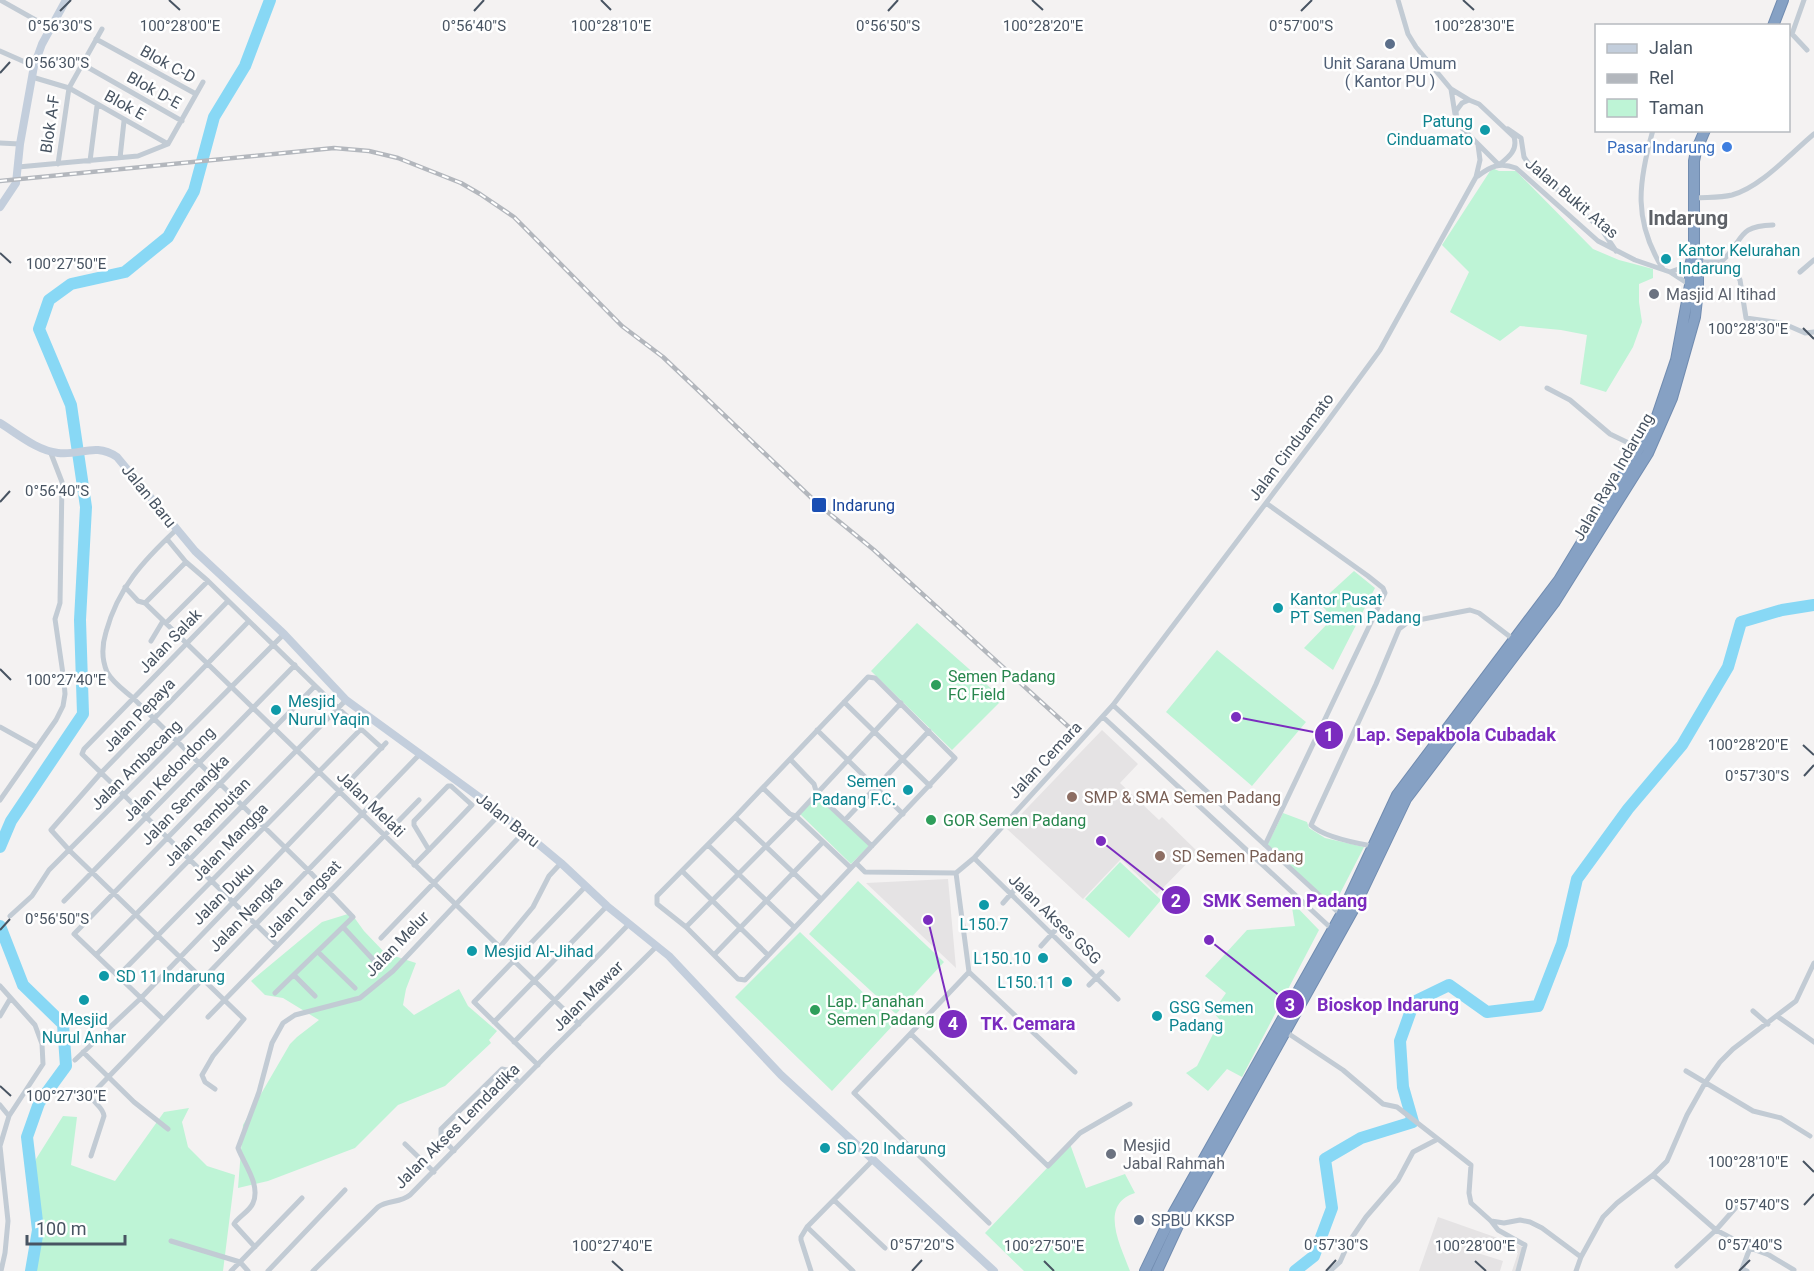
<svg xmlns="http://www.w3.org/2000/svg" width="1814" height="1271" viewBox="0 0 1814 1271" font-family="Roboto,sans-serif">
  <style>
    .education { fill: #e5e3e4 }
    .green { fill: #bef4d6 }
    .lines { fill: none; stroke-linecap: round; stroke-linejoin: round }
    .river { stroke: #88d8f5; stroke-width: 12 }
    .highway-casing { stroke: #718cb0; stroke-width: 12 }
    .street { stroke: #c2cbd4; stroke-width: 5 }
    .secondary { stroke: #c3cedc; stroke-width: 8 }
    .highway { stroke: #86a1c4; stroke-width: 10 }
    .rail-casing { stroke: #b3b7bd; stroke-width: 4.5 }
    .rail { stroke: #fff; stroke-width: 2; stroke-dasharray: 7; stroke-linecap: butt }
    .ticks { fill: none; stroke: #485462; stroke-width: 2 }
    .service-dot { fill: #5c6f8a; stroke: #fff; stroke-width: 2 }
    .culture-dot { fill: #0f9aa8; stroke: #fff; stroke-width: 2 }
    .shop-dot { fill: #3f7fe0; stroke: #fff; stroke-width: 2 }
    .worship-dot { fill: #6b7280; stroke: #fff; stroke-width: 2 }
    .transit-dot { fill: #1a4fb4; stroke: #fff; stroke-width: 2 }
    .leisure-dot { fill: #2e9e5b; stroke: #fff; stroke-width: 2 }
    .education-dot { fill: #8d6e63; stroke: #fff; stroke-width: 2 }
    .labels { text-anchor: middle; dominant-baseline: central; stroke-width: 5; stroke-linejoin: round; paint-order: stroke }
    .service-label { font-size: 16px; fill: #4e5e75; stroke: #fff }
    .street-label { font-size: 16px; fill: #485462; stroke: #fff }
    .culture-label { font-size: 16px; fill: #0d838f; stroke: #fff; text-anchor: start }
    .shop-label { font-size: 16px; fill: #366cbe; stroke: #fff; text-anchor: end }
    .worship-label { font-size: 16px; fill: #5b616d; stroke: #fff; text-anchor: start }
    .transit-label { font-size: 16px; fill: #164399; stroke: #fff; text-anchor: start }
    .leisure-label { font-size: 16px; fill: #27864d; stroke: #fff; text-anchor: start }
    .education-label { font-size: 16px; fill: #785e54; stroke: #fff; text-anchor: start }
    .quarter-label { font-size: 20px; font-weight: bold; fill: #5e6268; stroke: #fff }
    .ticks-label { font-size: 15px; text-anchor: middle; fill: #485462; stroke: #fff; stroke-width: 5; stroke-linejoin: round; paint-order: stroke }
    .leader { fill: none; stroke: #7b2cbf; stroke-width: 2 }
    .callout-dot { fill: #7b2cbf; stroke: #fff; stroke-width: 2 }
    .mark-label { font-size: 18px; text-anchor: middle; font-weight: bold; fill: #fff }
    .callout-label { font-size: 18px; text-anchor: middle; font-weight: bold; fill: #7b2cbf; stroke: #fff; stroke-width: 5; stroke-linejoin: round; paint-order: stroke }
  </style>
  <rect width="100%" height="100%" fill="#f4f2f2"/>
  <path class="education" d="M1102 730 1138 764 1120 783 1159 820 1162 817 1198 852 1157 894 1121 859 1083 899 1007 829Z
    M948 879 955 957 956 968 866 883Z
    M1438 1217 1526 1248 1518 1271H1512L1518 1253 1469 1237 1465 1249 1503 1261 1500 1271H1419Z"/>
  <path class="green" d="M1492 168 1499 171H1516L1593 249 1619 260 1653 269V278L1639 284V302L1642 322 1633 347 1606 392 1580 384 1587 335 1561 330 1520 326 1500 341 1450 312 1469 272 1442 245Z
    M1354 571 1375 588 1333 670 1304 648 1330 621 1326 610 1319 603Z
    M917 623 1003 699 952 750 871 671Z
    M1217 650 1306 722 1252 786 1166 712Z
    M818 796 868 844V847L851 864 800 814Z
    M1283 813 1307 822 1309 828 1325 838 1364 847 1332 909 1266 848Z
    M1120 862 1161 900 1129 938 1085 899Z
    M858 881 944 962 896 1014 809 934Z
    M1291 901 1319 930 1242 1077 1227 1069 1208 1091 1186 1073 1197 1066 1220 1020 1213 1012 1226 993 1205 976 1247 930 1295 926Z
    M351 913 364 931 385 953 416 963 406 989 403 1005 414 1015 459 989 468 1006 497 1031 489 1040 491 1043 445 1086 398 1105 355 1148 268 1181 238 1188 243 1125 290 1044 297 1037 319 1020 283 998 265 995 251 981 322 922Z
    M800 932 895 1023 832 1091 735 997Z
    M189 1108 182 1122 188 1147 207 1166 235 1175 223 1271H36V1159L63 1116 77 1117 71 1165 115 1181 164 1112Z
    M1070 1144 1086 1188 1125 1174 1135 1193C1098 1205 1121 1246 1130 1271H1024L985 1233Z"/>
  <g class="lines">
    <path class="river" d="M0 847 11 821 83 714 80 620 86 507 71 405 39 329 49 300 71 284 125 272 168 237 194 191 214 117 245 66 270 0
      M0 926 23 985 63 1024 66 1066 39 1103 27 1137 38 1230 31 1271
      M1295 1271 1314 1256 1332 1208 1325 1159 1361 1138 1413 1122 1403 1087 1400 1041 1414 1002 1449 985 1487 1012 1538 1006 1562 944 1577 879 1628 809 1682 745 1728 667 1741 622 1782 610 1814 605"/>
    <defs>
      <path id="highway" d="M1773 26 1783 0
        M1145 1271 1169 1221 1341 915 1397 795 1559 580 1655 422 1676 360 1690 285V266L1694 249V161L1696 151 1705 130
        M1157 1271 1182 1217 1353 910 1406 799 1554 603 1648 453 1672 398 1695 317 1698 290V262L1695 252"/>
    </defs>
    <use href="#highway" class="highway-casing"/>
    <path class="street" d="M0 0 50 28
      M1398 0 1408 34 1416 47 1451 89 1469 100
      M1804 0 1792 34 1807 50
      M96 39 196 94
      M0 51 34 66
      M82 64 182 121
      M32 77 69 88 168 144
      M1451 89 1455 114
      M1469 100 1479 104 1514 137C1518 150 1509 157 1499 165L1457 123 1456 111 1462 103Z
      M1508 129 1521 138 1524 157 1528 163 1602 230 1616 251
      M1653 130C1638 183 1633 221 1663 269
      M0 143 20 144
      M120 158 124 121
      M90 161 97 106
      M58 164 69 88 102 29
      M18 167 138 156 168 144 203 82
      M1478 176C1491 166 1500 162 1516 168L1598 241 1635 260 1670 272 1690 285
      M1695 198C1707 197 1720 198 1732 195 1761 187 1790 154 1814 134
      M1721 262C1745 241 1735 226 1773 225
      M1670 272 1698 262H1721L1732 268 1740 280 1746 318 1782 323 1805 333 1814 332
      M1800 272 1814 260
      M1547 388 1570 400 1610 434 1641 449
      M176 530C143 561 118 588 106 632 102 645 101 658 107 672 113 683 124 690 133 698L308 870 353 917 275 993
      M167 539 186 562 208 581 338 708 382 748
      M125 587 138 601 145 603 579 1024
      M228 601 84 749 82 754 277 945
      M145 603 186 562
      M166 623 208 581
      M151 641 163 621
      M868 677 875 678 955 758 745 980 738 979 686 927 657 904V896L735 817Z
      M844 702 930 786
      M1113 705 1340 914
      M1103 717 1333 930
      M0 727 36 747
      M817 730 903 814
      M790 759 814 784 817 794 872 846
      M763 788 790 814 796 816 901 703
      M0 800 56 720 63 706 65 694 64 681 55 619 60 603 62 482 50 451
      M735 817 821 899
      M845 820 929 731
      M708 845 794 927
      M1265 845 1385 593 1383 588 1368 576 1266 503
      M1372 846C1355 843 1323 837 1311 825L1376 684 1399 629 1408 622 1470 610 1479 613 1513 639
      M974 858 1118 999
      M856 863 865 872 956 873
      M414 865C434 845 453 825 472 805L451 786H448L414 821V825L429 850
      M682 871 768 955
      M956 873 974 858 1113 705 1322 429 1380 350 1476 177 1480 160 1478 145
      M956 873 969 972 1075 1072
      M64 901 295 665
      M1003 903 1017 887
      M10 916 32 896 49 870 284 634
      M343 927 379 966
      M686 927 796 816 851 868
      M381 938 501 813
      M1041 946 1060 925
      M499 948 533 907 549 876 561 863
      M318 952 355 988
      M97 954 346 700
      M714 955 823 842
      M969 972 854 1093 989 1223
      M294 975 315 996
      M118 976 361 729
      M1089 985 1102 972
      M0 986 35 1025 42 1044 43 1064 9 1116 0 1146 8 1221 5 1253 1 1271
      M1753 1011 1768 1024
      M0 1016 10 999
      M1777 1016 1814 1042
      M208 1017 419 800
      M163 1019 74 934 315 686
      M494 1022 607 906
      M1286 1032 1343 1070 1383 1104 1397 1107 1438 1139 1413 1152 1398 1180 1366 1217 1349 1242 1340 1262 1330 1271
      M911 1034 1048 1166 1080 1133 1130 1104
      M514 1042 629 924
      M83 1052 134 1102 168 1129
      M75 1060 141 998 386 743
      M538 1065 474 1002 585 887
      M1686 1071 1753 1111 1781 1118 1810 1136
      M215 1089 205 1082 202 1075 213 1056 244 1019 70 851 51 830 100 774 249 621
      M0 1105 9 1116
      M1438 1139 1471 1165 1469 1193 1471 1203 1491 1221 1498 1230 1525 1245 1518 1271
      M405 1144 434 1172
      M454 1151 441 1137V1129L502 1069 507 1070 519 1083
      M91 1156 104 1116C103 1106 92 1103 91 1095L419 755
      M1653 1175 1716 1230 1750 1248 1742 1269 1747 1271
      M835 1201 885 1248
      M1491 1221 1504 1223 1520 1220 1530 1222 1542 1228 1581 1257
      M807 1227 801 1237V1240L811 1271
      M171 1241 240 1262 231 1271
      M255 1247 234 1224C238 1217 250 1211 253 1203 261 1185 244 1164 238 1148L259 1092 272 1043 283 1023 295 1015 360 998 393 971 524 832
      M1750 1248 1769 1255 1794 1270
      M1677 1266 1716 1230 1738 1205
      M248 1271 240 1262 302 1198
      M268 1271 345 1190
      M313 1271 378 1207C388 1200 400 1203 410 1195L552 1050 657 946
      M853 1271 807 1227 873 1160
      M1576 1271 1581 1257 1603 1217 1617 1203 1653 1175 1667 1161 1687 1115 1705 1083 1720 1062 1733 1049 1796 1001 1814 963"/>
    <path class="secondary" d="M0 207 16 183 20 144 34 66 42 44 66 0
      M0 423C18 434 36 450 58 453 80 456 95 442 117 457L195 551 284 634 346 700 501 813 561 863 607 906 669 956 781 1075 994 1271"/>
    <use href="#highway" class="highway"/>
    <defs>
      <path id="rail" d="M0 181 334 148 369 151 398 158 461 183 480 194 514 217 622 326 663 357 819 505 874 550 1071 729"/>
    </defs>
    <use href="#rail" class="rail-casing"/>
    <use href="#rail" class="rail"/>
  </g>
  <path class="ticks" d="M169 0 180 10M601 0 611 10M1032 0 1043 10M1463 0 1474 10M60 11 71 0M474 11 484 0M888 11 898 0M1301 11 1312 0M0 73 10 62M0 253 11 263M1803 328 1814 339M0 502 10 491M0 669 11 680M1803 745 1814 755M1804 776 1814 765M0 930 10 919M0 1086 11 1096M1803 1161 1814 1172M1804 1205 1814 1194M612 1261 623 1271M1044 1261 1054 1271M1475 1261 1486 1271M912 1271 922 1260M1326 1271 1336 1260M1739 1271 1750 1260"/>
  <g class="service-dot">
    <circle cx="1390" cy="44" r="6"/>
    <circle cx="1139" cy="1220" r="6"/>
  </g>
  <g class="culture-dot">
    <circle cx="1485" cy="130" r="6"/>
    <circle cx="1666" cy="259" r="6"/>
    <circle cx="1278" cy="608" r="6"/>
    <circle cx="276" cy="710" r="6"/>
    <circle cx="908" cy="790" r="6"/>
    <circle cx="984" cy="905" r="6"/>
    <circle cx="472" cy="951" r="6"/>
    <circle cx="1043" cy="958" r="6"/>
    <circle cx="104" cy="976" r="6"/>
    <circle cx="1067" cy="982" r="6"/>
    <circle cx="84" cy="1000" r="6"/>
    <circle cx="1157" cy="1016" r="6"/>
    <circle cx="825" cy="1148" r="6"/>
  </g>
  <circle class="shop-dot" cx="1727" cy="147" r="6"/>
  <g class="worship-dot">
    <circle cx="1654" cy="294" r="6"/>
    <circle cx="1111" cy="1154" r="6"/>
  </g>
  <rect class="transit-dot" x="811" y="497" width="16" height="16" rx="3"/>
  <g class="leisure-dot">
    <circle cx="936" cy="685" r="6"/>
    <circle cx="931" cy="820" r="6"/>
    <circle cx="815" cy="1010" r="6"/>
  </g>
  <g class="education-dot">
    <circle cx="1072" cy="797" r="6"/>
    <circle cx="1160" cy="856" r="6"/>
  </g>
  <g class="labels">
    <g class="service-label">
      <text x="1390" y="63">Unit Sarana Umum<tspan x="1390" dy="18">( Kantor PU )</tspan></text>
      <text x="1151" y="1220" text-anchor="start">SPBU KKSP</text>
    </g>
    <g class="street-label">
      <text transform="translate(168 64) rotate(29)">Blok C-D</text>
      <text transform="translate(154 90) rotate(29)">Blok D-E</text>
      <text transform="translate(125 105) rotate(29)">Blok E</text>
      <text transform="translate(50 124) rotate(-82)">Blok A-F</text>
      <text transform="translate(1572 198) rotate(40)">Jalan Bukit Atas</text>
      <text transform="translate(1291 447) rotate(-53)">Jalan Cinduamato</text>
      <text transform="translate(1613 477) rotate(-60)">Jalan Raya Indarung</text>
      <text transform="translate(149 496) rotate(51)">Jalan Baru</text>
      <text transform="translate(170 641) rotate(-46)">Jalan Salak</text>
      <text transform="translate(139 715) rotate(-46)">Jalan Pepaya</text>
      <text transform="translate(1045 760) rotate(-47)">Jalan Cemara</text>
      <text transform="translate(136 765) rotate(-45)">Jalan Ambacang</text>
      <text transform="translate(169 774) rotate(-46)">Jalan Kedondong</text>
      <text transform="translate(185 800) rotate(-46)">Jalan Semangka</text>
      <text transform="translate(371 804) rotate(44)">Jalan Melati</text>
      <text transform="translate(508 820) rotate(39)">Jalan Baru</text>
      <text transform="translate(207 822) rotate(-46)">Jalan Rambutan</text>
      <text transform="translate(230 842) rotate(-46)">Jalan Mangga</text>
      <text transform="translate(223 894) rotate(-45)">Jalan Duku</text>
      <text transform="translate(303 899) rotate(-46)">Jalan Langsat</text>
      <text transform="translate(246 914) rotate(-46)">Jalan Nangka</text>
      <text transform="translate(1055 919) rotate(44)">Jalan Akses GSG</text>
      <text transform="translate(397 944) rotate(-46)">Jalan Melur</text>
      <text transform="translate(588 996) rotate(-45)">Jalan Mawar</text>
      <text transform="translate(457 1126) rotate(-45)">Jalan Akses Lemdadika</text>
    </g>
    <g class="culture-label">
      <text x="1473" y="121" text-anchor="end">Patung<tspan x="1473" dy="18">Cinduamato</tspan></text>
      <text x="1678" y="250">Kantor Kelurahan<tspan x="1678" dy="18">Indarung</tspan></text>
      <text x="1290" y="599">Kantor Pusat<tspan x="1290" dy="18">PT Semen Padang</tspan></text>
      <text x="288" y="701">Mesjid<tspan x="288" dy="18">Nurul Yaqin</tspan></text>
      <text x="896" y="781" text-anchor="end">Semen<tspan x="896" dy="18">Padang F.C.</tspan></text>
      <text x="984" y="924" text-anchor="middle">L150.7</text>
      <text x="484" y="951">Mesjid Al-Jihad</text>
      <text x="1031" y="958" text-anchor="end">L150.10</text>
      <text x="116" y="976">SD 11 Indarung</text>
      <text x="1055" y="982" text-anchor="end">L150.11</text>
      <text x="1169" y="1007">GSG Semen<tspan x="1169" dy="18">Padang</tspan></text>
      <text x="84" y="1019" text-anchor="middle">Mesjid<tspan x="84" dy="18">Nurul Anhar</tspan></text>
      <text x="837" y="1148">SD 20 Indarung</text>
    </g>
    <g class="shop-label">
      <text x="1715" y="147">Pasar Indarung</text>
    </g>
    <g class="worship-label">
      <text x="1666" y="294">Masjid Al Itihad</text>
      <text x="1123" y="1145">Mesjid<tspan x="1123" dy="18">Jabal Rahmah</tspan></text>
    </g>
    <g class="transit-label">
      <text x="832" y="505">Indarung</text>
    </g>
    <g class="leisure-label">
      <text x="948" y="676">Semen Padang<tspan x="948" dy="18">FC Field</tspan></text>
      <text x="943" y="820">GOR Semen Padang</text>
      <text x="827" y="1001">Lap. Panahan<tspan x="827" dy="18">Semen Padang</tspan></text>
    </g>
    <g class="education-label">
      <text x="1084" y="797">SMP &amp; SMA Semen Padang</text>
      <text x="1172" y="856">SD Semen Padang</text>
    </g>
    <g class="quarter-label">
      <text x="1688" y="218">Indarung</text>
    </g>
  </g>
  <g class="ticks-label">
    <text x="180" y="31">100°28'00"E</text>
    <text x="611" y="31">100°28'10"E</text>
    <text x="1043" y="31">100°28'20"E</text>
    <text x="1474" y="31">100°28'30"E</text>
    <text x="60" y="31">0°56'30"S</text>
    <text x="474" y="31">0°56'40"S</text>
    <text x="888" y="31">0°56'50"S</text>
    <text x="1301" y="31">0°57'00"S</text>
    <text x="57" y="68">0°56'30"S</text>
    <text x="66" y="269">100°27'50"E</text>
    <text x="1748" y="334">100°28'30"E</text>
    <text x="57" y="496">0°56'40"S</text>
    <text x="66" y="685">100°27'40"E</text>
    <text x="1748" y="750">100°28'20"E</text>
    <text x="1757" y="781">0°57'30"S</text>
    <text x="57" y="924">0°56'50"S</text>
    <text x="66" y="1101">100°27'30"E</text>
    <text x="1748" y="1167">100°28'10"E</text>
    <text x="1757" y="1210">0°57'40"S</text>
    <text x="922" y="1250">0°57'20"S</text>
    <text x="1336" y="1250">0°57'30"S</text>
    <text x="1750" y="1250">0°57'40"S</text>
    <text x="612" y="1251">100°27'40"E</text>
    <text x="1044" y="1251">100°27'50"E</text>
    <text x="1475" y="1251">100°28'00"E</text>
  </g>
  <path class="leader" d="M1236 717L1329 735M1101 841L1176 900M1209 940L1290 1004M928 920L953 1024"/>
  <g class="callout-dot">
    <circle cx="1236" cy="717" r="6"/>
    <circle cx="1101" cy="841" r="6"/>
    <circle cx="1209" cy="940" r="6"/>
    <circle cx="928" cy="920" r="6"/>
    <circle cx="1329" cy="735" r="15"/>
    <circle cx="1176" cy="900" r="15"/>
    <circle cx="1290" cy="1004" r="15"/>
    <circle cx="953" cy="1024" r="15"/>
  </g>
  <g class="mark-label">
    <text x="1329" y="741">1</text>
    <text x="1176" y="907">2</text>
    <text x="1290" y="1011">3</text>
    <text x="953" y="1030">4</text>
  </g>
  <g class="callout-label">
    <text x="1456" y="741">Lap. Sepakbola Cubadak</text>
    <text x="1285" y="907">SMK Semen Padang</text>
    <text x="1388" y="1011">Bioskop Indarung</text>
    <text x="1028" y="1030">TK. Cemara</text>
  </g>
  <rect x="1595" y="24" width="195" height="108" fill="#ffffff" stroke="#b6bbc0" stroke-width="1.5"/>
  <rect x="1607" y="44" width="30" height="9" fill="#c3cedc" stroke="#b6bbc0" stroke-width="1.5"/>
  <text x="1649" y="54" font-size="18" fill="#485462">Jalan</text>
  <rect x="1607" y="74" width="30" height="9" fill="#b3b7bd" stroke="#b6bbc0" stroke-width="1.5"/>
  <text x="1649" y="84" font-size="18" fill="#485462">Rel</text>
  <rect x="1607" y="99" width="30" height="18" fill="#bef4d6" stroke="#b6bbc0" stroke-width="1.5"/>
  <text x="1649" y="114" font-size="18" fill="#485462">Taman</text>
  <path d="M27 1235v9h98v-9" fill="none" stroke="#485462" stroke-width="3"/>
  <text x="36" y="1235" font-size="18" fill="#485462" stroke="#ffffff" stroke-width="4.5" paint-order="stroke">100 m</text>
</svg>
